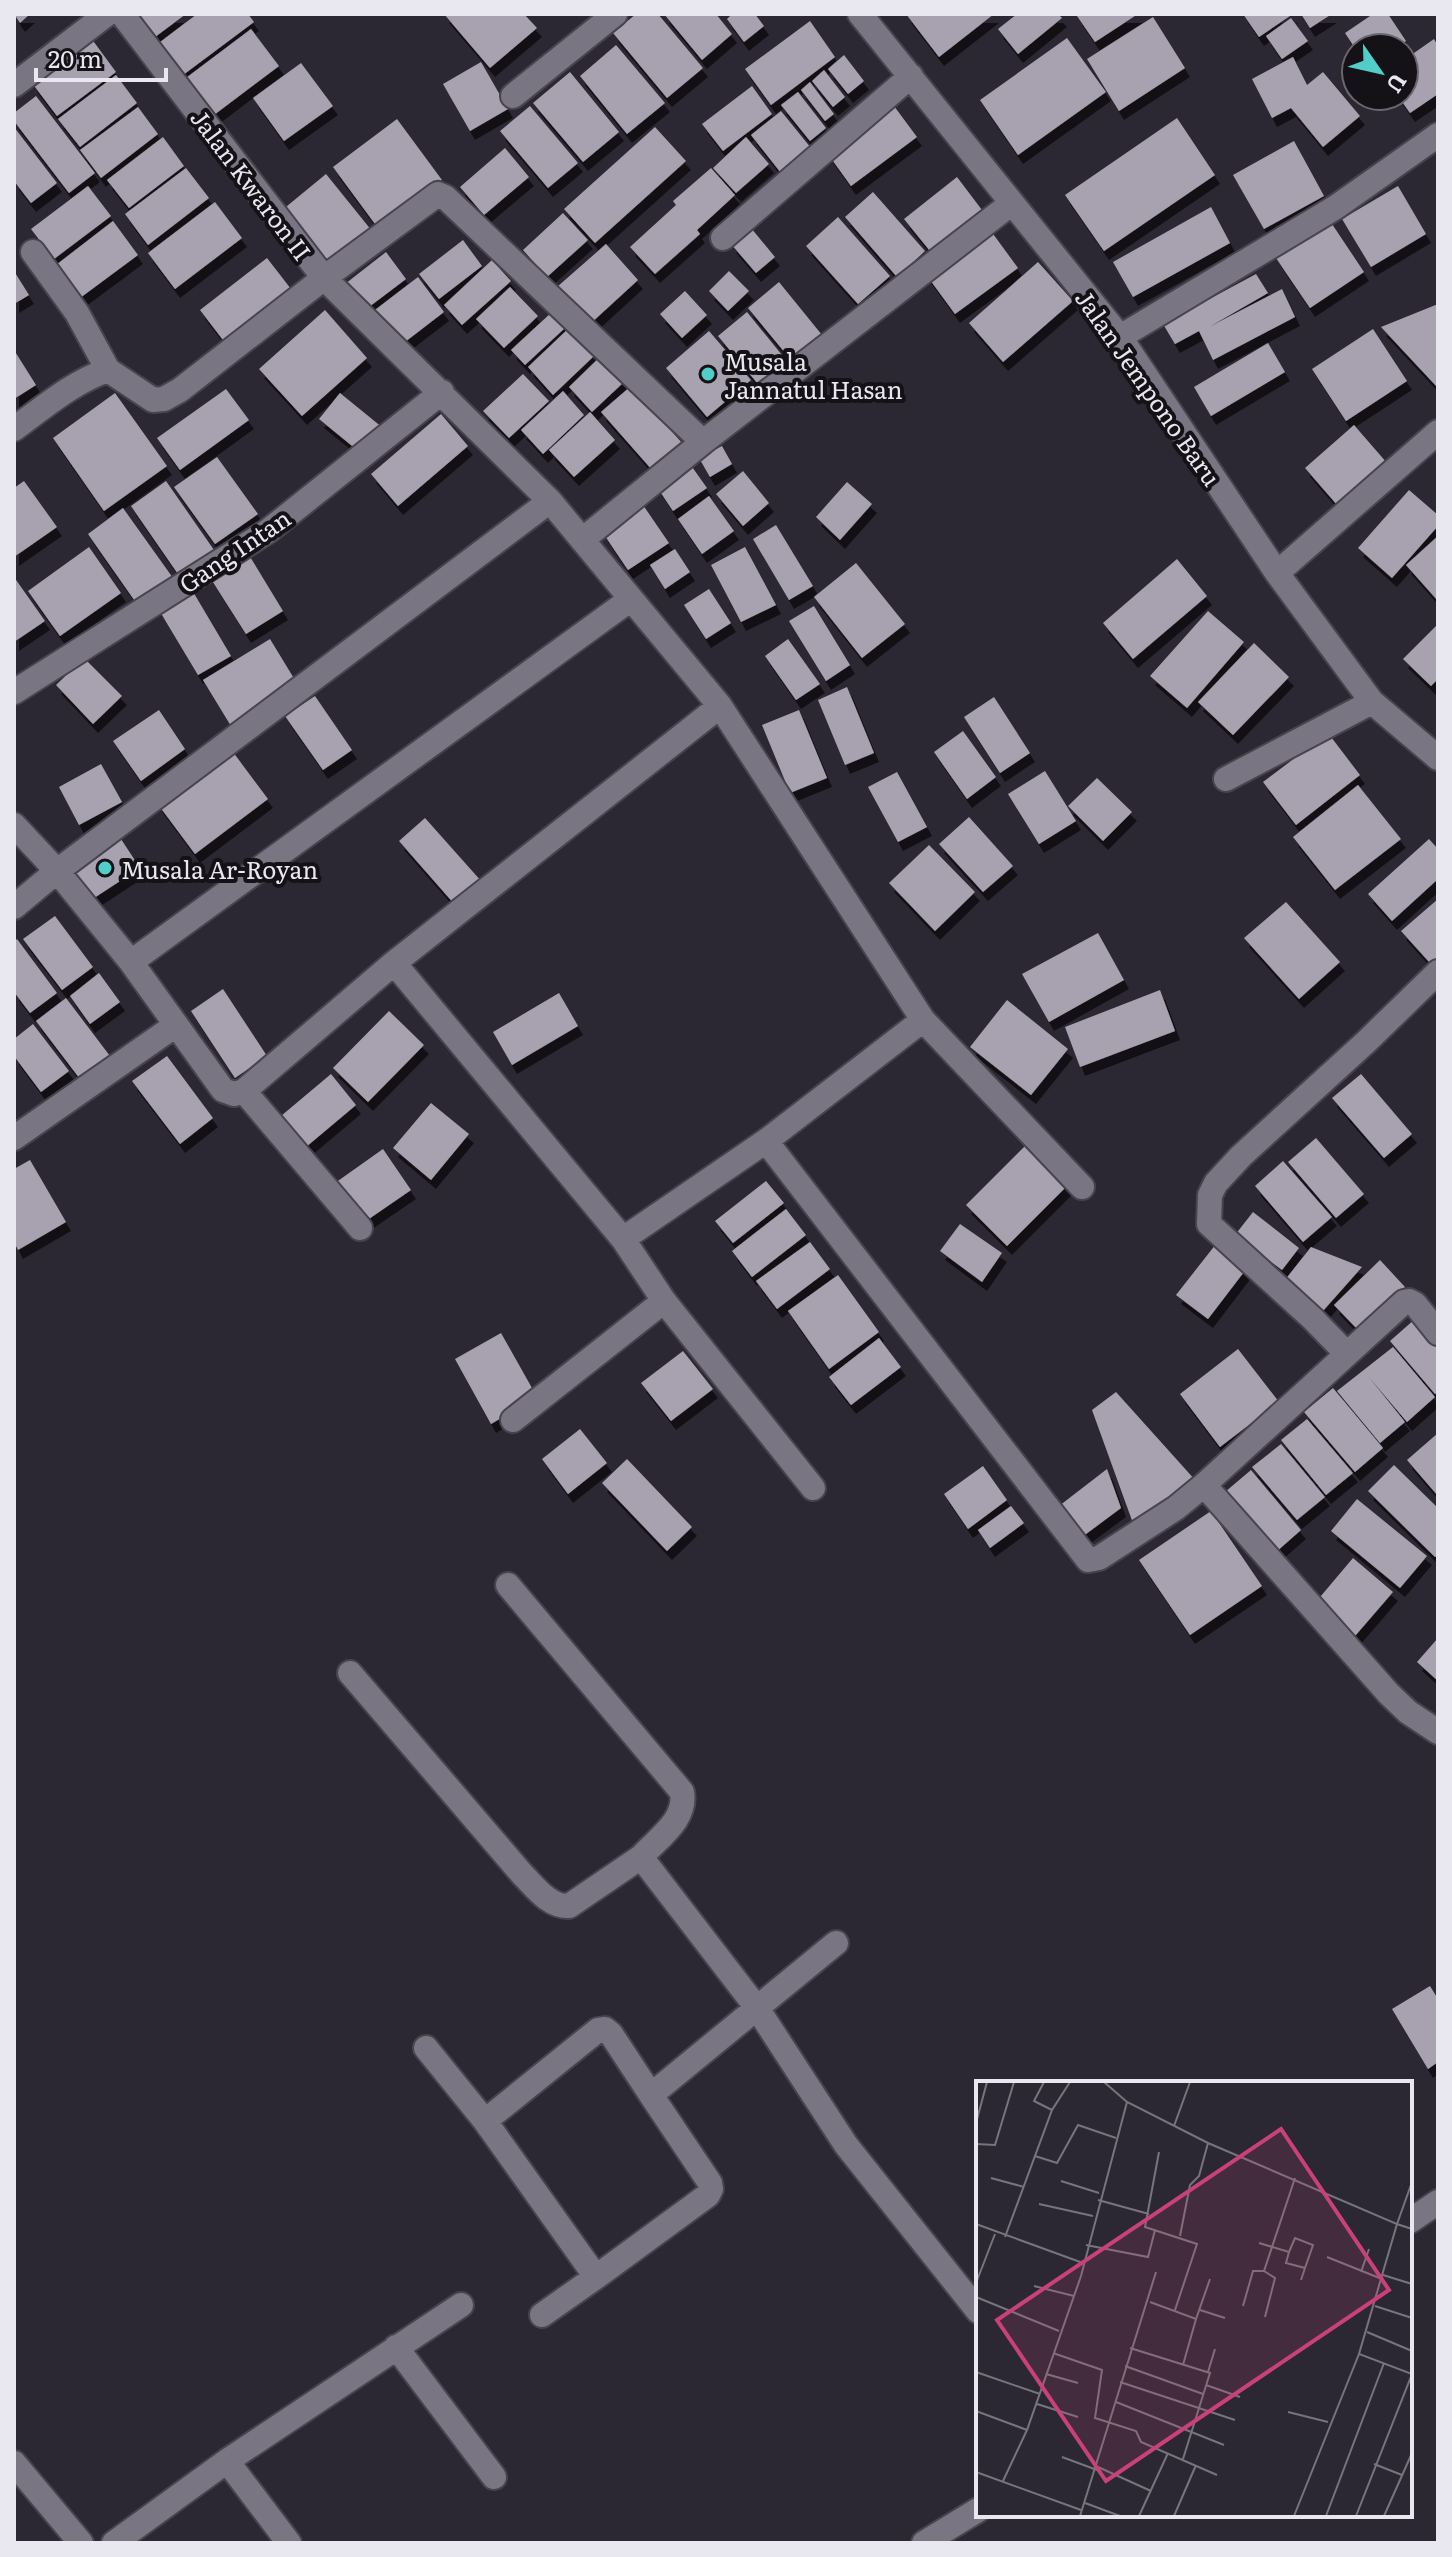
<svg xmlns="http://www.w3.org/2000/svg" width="1452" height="2557" viewBox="0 0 1452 2557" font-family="Literata,serif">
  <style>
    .building { fill: #a8a2b0; filter: url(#shadow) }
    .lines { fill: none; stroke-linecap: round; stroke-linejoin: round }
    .street-casing { stroke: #48444e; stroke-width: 28 }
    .street { stroke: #797582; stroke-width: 24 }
    .poi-dot { fill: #53cdc9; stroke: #141217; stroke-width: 3 }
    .labels { text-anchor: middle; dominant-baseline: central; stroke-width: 8; stroke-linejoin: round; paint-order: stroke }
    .street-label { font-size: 24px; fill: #e9e7ef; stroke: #141217 }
    .poi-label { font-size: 24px; fill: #e9e7ef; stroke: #141217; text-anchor: start }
    .inset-road { fill: none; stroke: #78747e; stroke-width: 2 }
    .view { fill: #ca4179; fill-opacity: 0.15; stroke: #ca4179; stroke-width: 4 }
    .inset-edge { fill: none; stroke: #e9e7ef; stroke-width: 4 }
  </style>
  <defs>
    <filter id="shadow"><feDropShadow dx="5" dy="9" stdDeviation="0" flood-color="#0009"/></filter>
  </defs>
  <rect width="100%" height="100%" fill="#2c2833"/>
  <path class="building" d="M14 14H30L20 23Z
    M131 14H186L151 40Z
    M197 14H248L254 22 175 81 151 49Z
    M444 14H524L537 28 490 68Z
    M636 14H658L703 68 667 98 613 33Z
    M664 14H716L732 34 702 60Z
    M732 14H755L764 26 744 42 727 19Z
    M906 14H994L939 57Z
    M1017 14H1058L1062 18 1018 54 998 29Z
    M1079 14H1138L1095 42 1077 16Z
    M1243 14H1293L1259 37Z
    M1301 14H1332L1310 28Z
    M1373 14H1388L1406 41 1396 48H1355L1345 33Z
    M1153 17 1185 68 1119 111 1087 59Z
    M1291 18 1308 41 1282 59 1266 36Z
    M810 21 835 57 771 105 745 69Z
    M251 29 279 66 206 121 178 84Z
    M91 38 116 72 57 116 32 83Z
    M1067 38 1106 92 1018 155 980 100Z
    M1434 39 1438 46V94L1410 113 1398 96H1404V60Z
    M616 45 665 103 627 134 580 76Z
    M844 55 864 81 848 94 828 69Z
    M1293 57 1307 85 1323 72 1360 116 1323 147 1291 108 1272 118 1252 79Z
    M481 62 508 109 470 131 443 84Z
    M301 63 333 106 284 141 253 98Z
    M824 70 845 97 833 107 812 81Z
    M570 72 619 132 583 162 533 103Z
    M116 75 137 103 80 147 58 119Z
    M810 82 834 114 825 121 801 90Z
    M752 86 772 114 723 151 702 124Z
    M798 92 826 128 810 141 781 105Z
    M36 96 95 173 69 193 14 121V113Z
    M530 106 578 163 548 188 500 131Z
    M894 106 917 137 851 186 828 154Z
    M138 107 158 134 101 178 80 150Z
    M781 111 811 148 781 173 751 135Z
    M1177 118 1215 175 1104 251 1065 195Z
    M397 119 442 180 378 228 333 167Z
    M14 127 57 183 31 203 14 181Z
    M655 127 686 161 595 243 564 209Z
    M163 137 184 166 129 208 107 180Z
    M746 137 769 164 736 193 713 168Z
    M1294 141 1324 196 1264 229 1233 175Z
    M505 148 529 177 484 215 460 187Z
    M186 168 209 198 148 245 125 214Z
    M711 168 735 195 697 230 700 234 655 274 630 247 676 205 673 201Z
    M326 174 372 231 327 268 281 211Z
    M957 177 982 210 930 251 904 219Z
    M88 186 111 216 54 259 31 229Z
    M1398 186 1426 234 1371 267 1342 219Z
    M873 192 925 251 897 277 845 217Z
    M215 202 242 238 175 289 148 253Z
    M1211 207 1230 243 1133 297 1113 262Z
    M563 213 588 240 547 277 523 250Z
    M838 217 890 276 858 304 806 246Z
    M113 221 138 255 80 298 56 265Z
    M1330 221 1364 272 1310 308 1276 258Z
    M988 227 1018 268 955 314 925 273Z
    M751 228 775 257 756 273 731 244Z
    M463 240 482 266 439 299 419 274Z
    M606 244 638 280 590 324 557 287Z
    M386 252 406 279 365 310 345 284Z
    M267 258 291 289 223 340 200 310Z
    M492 260 511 281 462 325 444 305Z
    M1038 262 1073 301 1003 362 969 323Z
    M14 271 29 295 14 304Z
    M729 271 749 291 728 311 709 291Z
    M1256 274 1268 293 1209 327 1282 289 1295 317 1213 360 1199 331 1175 344 1163 324Z
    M418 277 444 312 401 345 375 310Z
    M779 282 822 335 791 360 748 308Z
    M510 287 538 316 504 348 476 319Z
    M685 291 707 315 682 338 660 314Z
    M1438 304V388L1381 327Z
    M325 310 367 358 302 416 259 369Z
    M552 312 566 327 525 365 511 350Z
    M747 312 786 360 758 384 718 336Z
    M568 329 594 356 553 395 528 367Z
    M1373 329 1407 381 1346 421 1312 369Z
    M709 331 751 380 707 417 666 368Z
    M1268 343 1285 372 1211 416 1194 387Z
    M14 350 36 385 14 399Z
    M602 355 625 381 592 412 569 387Z
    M523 374 549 401 509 438 483 411Z
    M631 386 683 444 653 471 601 412Z
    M226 389 249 420 180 470 157 438Z
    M563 391 584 415 543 454 521 430Z
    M115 393 167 466 104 511 53 438Z
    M340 393 383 428 362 454 319 419Z
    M590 412 615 440 574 477 549 450Z
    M441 414 468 446 398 506 371 474Z
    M1354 425 1387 463 1338 506 1305 468Z
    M722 446 732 464 710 477 699 458Z
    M217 457 258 514 215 544 174 487Z
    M690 464 707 488 673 511 657 487Z
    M743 471 769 503 743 526 716 494Z
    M24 481 57 527 14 557V488Z
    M166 481 214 550 178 574 131 506Z
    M847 482 872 504 840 540 816 517Z
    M1409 490 1438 515V526L1392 578 1358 548Z
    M709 496 734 531 702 554 678 519Z
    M643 505 669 543 628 570 603 533Z
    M123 508 173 578 137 604 88 534Z
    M776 525 813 586 789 600 753 539Z
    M1438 536V601L1406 565Z
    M89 547 121 593 60 636 28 591Z
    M745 547 776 605 741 622 711 565Z
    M675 549 690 572 665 589 650 565Z
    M249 555 283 611 246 634 211 579Z
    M1177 559 1207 596 1133 659 1103 623Z
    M856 563 905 624 862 658 814 597Z
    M14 577 45 621 14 642Z
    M709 589 731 623 706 639 684 605Z
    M192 590 231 656 198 675 159 610Z
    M814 606 850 665 826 681 789 621Z
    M1208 611 1244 642 1187 708 1150 676Z
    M1438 624V679L1431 686 1403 659Z
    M270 639 298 685 231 726 203 680Z
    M788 639 820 684 796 700 765 656Z
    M1254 643 1289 677 1233 735 1198 702Z
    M84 658 122 696 93 724 56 685Z
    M847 687 874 753 845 765 818 700Z
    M315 696 352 750 323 770 285 716Z
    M994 697 1030 753 1000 773 964 717Z
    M159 710 185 749 141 781 113 741Z
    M799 710 827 778 790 793 762 725Z
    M963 731 996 777 967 799 934 752Z
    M1328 733 1360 775 1296 825 1263 782Z
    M230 748 268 799 195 854 157 803Z
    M101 764 122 802 79 825 59 787Z
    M1045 771 1076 821 1039 844 1008 794Z
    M897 772 927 827 898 842 868 787Z
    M1097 778 1132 812 1103 841 1068 806Z
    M1358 785 1401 839 1335 890 1293 837Z
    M969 817 1013 866 983 892 939 844Z
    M425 818 482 882 456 906 399 841Z
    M119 836 140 868 91 900 70 869Z
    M1429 839 1438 849V879L1392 921 1368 894Z
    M929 845 975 892 935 931 889 883Z
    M1438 899V957L1430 963 1401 931Z
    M1286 902 1340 962 1299 999 1244 938Z
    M55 916 93 967 62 990 23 939Z
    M1098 933 1124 980 1049 1022 1022 974Z
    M17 939 57 993 30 1013 14 992V942Z
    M99 973 120 1002 90 1024 70 996Z
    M223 989 267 1056 235 1078 191 1011Z
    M1160 990 1175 1031 1080 1067 1065 1027Z
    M559 993 578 1026 512 1065 493 1032Z
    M66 998 110 1056 80 1079 36 1021Z
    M1007 1000 1068 1049 1031 1095 970 1047Z
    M389 1011 424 1045 368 1102 333 1068Z
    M33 1024 69 1071 41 1092 14 1056V1039Z
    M167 1056 213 1118 180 1144 132 1081Z
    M331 1074 356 1105 306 1147 281 1116Z
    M1361 1074 1412 1134 1384 1158 1332 1098Z
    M431 1103 469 1134 431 1180 393 1148Z
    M1316 1138 1364 1194 1336 1218 1288 1162Z
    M1028 1143 1068 1185 1007 1246 966 1205Z
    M383 1149 411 1190 363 1223 335 1183Z
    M30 1160 66 1222 18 1250 14 1242V1169Z
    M1283 1161 1332 1217 1303 1242 1255 1186Z
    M766 1181 784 1203 733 1243 715 1221Z
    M786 1209 806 1235 752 1277 732 1251Z
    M1253 1212 1299 1248 1282 1270 1235 1235Z
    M960 1224 1002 1253 982 1282 940 1251Z
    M810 1242 830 1269 777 1309 756 1281Z
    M1216 1244 1247 1268 1208 1319 1176 1295Z
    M1311 1247 1362 1267 1322 1312 1285 1280Z
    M1380 1260 1405 1287 1360 1332 1334 1305Z
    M838 1275 879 1332 829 1369 788 1311Z
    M1415 1319 1438 1346V1392L1435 1394 1390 1341Z
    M501 1333 537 1397 491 1424 455 1359Z
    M879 1338 901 1367 851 1405 829 1377Z
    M1393 1347 1435 1397 1407 1422 1368 1376 1405 1422 1380 1443 1337 1391Z
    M1238 1349 1279 1402 1220 1447 1180 1394Z
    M683 1351 713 1389 671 1421 641 1383Z
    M1333 1388 1383 1448 1355 1472 1304 1412Z
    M1116 1392 1196 1481 1134 1526 1092 1410Z
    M1307 1419 1353 1473 1326 1495 1281 1440Z
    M580 1429 607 1463 568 1494 542 1459Z
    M1438 1433V1496L1407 1460Z
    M1281 1444 1325 1497 1297 1520 1252 1467Z
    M627 1459 692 1527 667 1551 602 1483Z
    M1394 1465 1438 1508V1555L1435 1557 1368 1491Z
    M983 1466 1007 1500 968 1529 944 1494Z
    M1107 1469 1121 1508 1082 1537 1059 1506Z
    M1251 1470 1301 1530 1276 1552 1225 1492Z
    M1357 1499 1427 1556 1400 1588 1331 1531Z
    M1011 1506 1024 1523 990 1548 978 1530Z
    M1211 1511 1262 1586 1190 1635 1139 1560Z
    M1353 1558 1393 1592 1355 1636 1315 1603Z
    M1438 1638V1681L1417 1662Z
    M1430 1986 1438 1999V2062L1428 2069 1392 2009Z"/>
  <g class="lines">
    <defs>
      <path id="street" d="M122 14 324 278 550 501 720 706 923 1020 1082 1187
        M860 14 1120 337 1277 573 1372 702 1438 758
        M14 85 107 14
        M513 96 615 14
        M723 238 911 76
        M33 252 77 313 108 370
        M1120 337 1336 207 1438 135
        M14 429C44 407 73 382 108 370L153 400 164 399 180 390 324 278 438 194 445 197 703 442 1012 203
        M582 540 703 442
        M1277 573 1438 432
        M14 692 268 531 442 392
        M1226 779 1372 702
        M14 825 57 871 131 962 223 1090 234 1094 244 1091 394 963 720 706
        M14 907 57 871 550 501
        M131 962 631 599
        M394 963 623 1239
        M244 1091 360 1228
        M14 1138 176 1025
        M766 1141 1088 1560 1099 1558 1176 1508 1204 1485 1404 1302 1409 1301 1415 1304 1438 1333
        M1346 1353 1313 1319 1209 1224 1210 1195 1216 1183 1241 1156 1366 1042 1438 972
        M513 1420 664 1301
        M1204 1485 1389 1694 1408 1712 1438 1732
        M813 1488 664 1301 623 1239 766 1141 923 1020
        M508 1585 682 1792C687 1820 658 1838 641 1857L757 2008 846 2145 978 2311
        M350 1673 522 1874C535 1887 549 1907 569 1906L641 1857
        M426 2048 485 2121 598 2030 605 2029 611 2034 651 2095 836 1943
        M485 2121 596 2277 708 2195 711 2189 710 2183 651 2095
        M1410 2221 1438 2202
        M542 2315 596 2277
        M396 2347 494 2477
        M227 2461 289 2543
        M14 2463 81 2543
        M114 2543 227 2461 461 2305
        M924 2543 978 2510"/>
    </defs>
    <use href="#street" class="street-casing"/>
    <use href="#street" class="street"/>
  </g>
  <g class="poi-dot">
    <circle cx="708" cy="374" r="8"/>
    <circle cx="105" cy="868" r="8"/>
  </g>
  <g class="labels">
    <g class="street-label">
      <text transform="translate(252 184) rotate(53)">Jalan Kwaron II</text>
      <text transform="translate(1149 387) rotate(55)">Jalan Jempono Baru</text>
      <text transform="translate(234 550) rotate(-34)">Gang Intan</text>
    </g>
    <g class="poi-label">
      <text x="724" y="360">Musala<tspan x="724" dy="28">Jannatul Hasan</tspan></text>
      <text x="121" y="868">Musala Ar-Royan</text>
    </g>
  </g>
  <g transform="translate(976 2081)">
    <rect width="436" height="436" fill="#2c2833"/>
    <path class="inset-road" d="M68 1 58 20 76 29M128 1 151 21 232 62 421 143 383 273 436 293 380 435M0 42 11 1M198 45 214 1M0 63 19 64 38 1M183 71 169 146 221 163 199 229M59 75 81 82 102 44 140 57M15 97 48 106M85 100 123 112M436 101 421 143 436 148M122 119 173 133M63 123 117 135M0 143 107 182M204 155 214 104 223 95 232 62M29 156 76 29 94 1M283 162 313 171 310 182 329 187 325 199M110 164 172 176 179 149M313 171 319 157 337 164 329 187M351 176 406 198M288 190 299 197 289 236M385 191 393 168M407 194 436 203M0 202 19 153M58 205 98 215M0 216 83 250M174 221 220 238 234 198M267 225 277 190H288L319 97M399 225 436 237M224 229 249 237M391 251 436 270M154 267 234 292 207 378M77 272 126 289 119 337 160 350 165 361 241 394M207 284 220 238M149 285 227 313M0 291 64 313M232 291 239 268M70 293 102 302M144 301 259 339M230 304 264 316M140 321 248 364M61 323 102 336M0 330 51 349M312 331 352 341M86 376 121 389M398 383 426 394M122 386 175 410M0 391 105 429M27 400 51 349 105 195 151 21M109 422 144 435M104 435 180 191M163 435 192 372M198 435 220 384M318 435 383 273M350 435 408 282M408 435 436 372"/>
    <path class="view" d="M305 48 413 209 130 400 21 239Z"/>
    <rect width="436" height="436" class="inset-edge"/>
  </g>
  <rect width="1452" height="2557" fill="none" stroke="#e9e7ef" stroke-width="32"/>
  <g transform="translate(1380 72) rotate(124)"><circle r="38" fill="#141217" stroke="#69676d" stroke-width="2"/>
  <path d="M0-6L14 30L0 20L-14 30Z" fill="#53cdc9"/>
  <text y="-12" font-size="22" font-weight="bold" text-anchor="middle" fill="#e9e7ef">U</text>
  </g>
  <path d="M36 68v12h130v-12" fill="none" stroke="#e9e7ef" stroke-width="4"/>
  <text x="48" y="68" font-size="24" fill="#e9e7ef" stroke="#141217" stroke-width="6" paint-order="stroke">20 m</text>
</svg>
